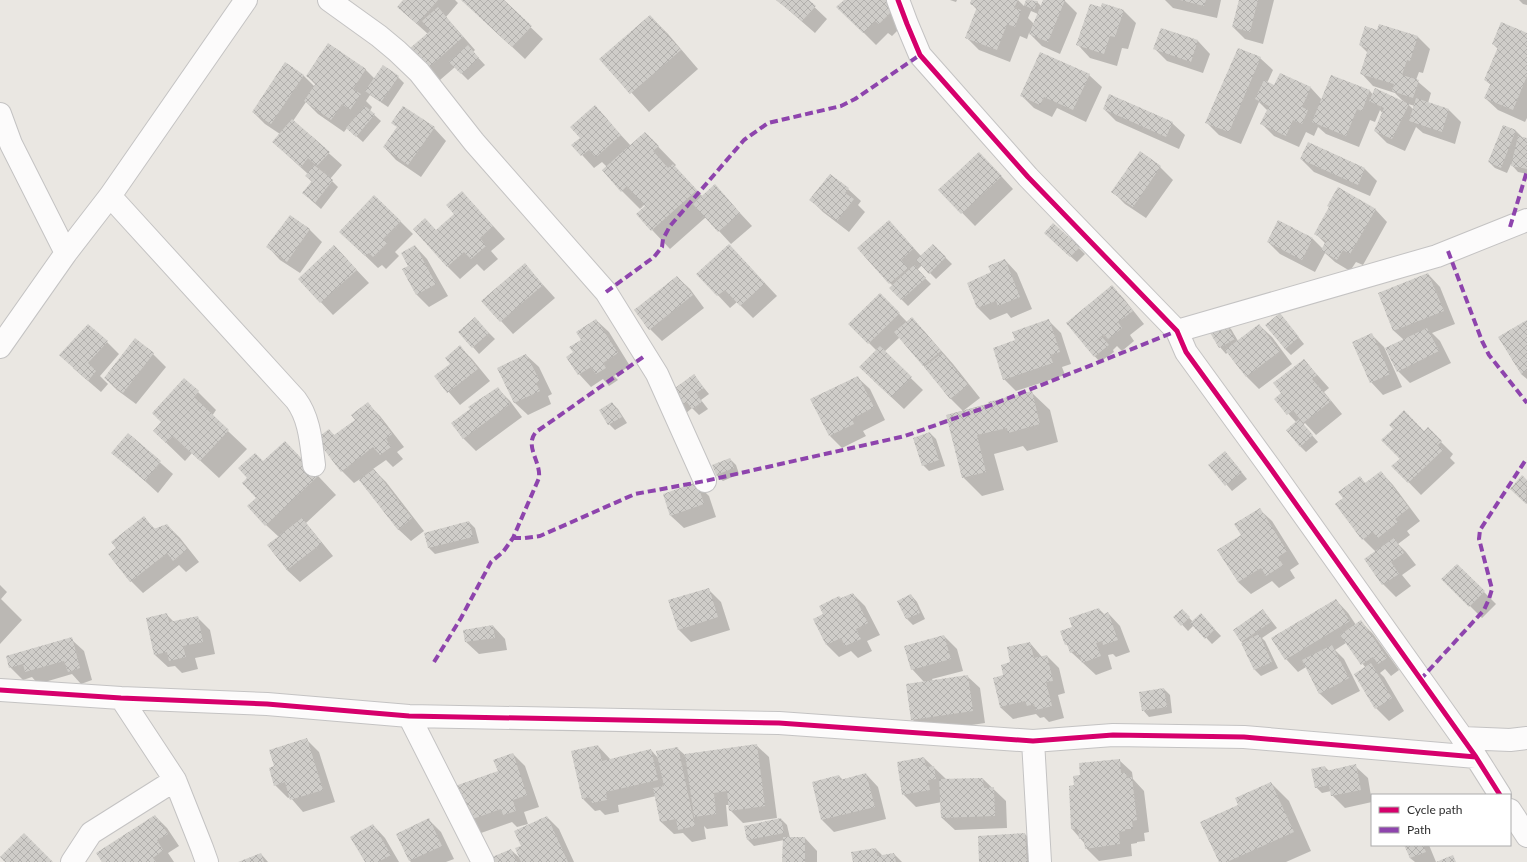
<svg xmlns="http://www.w3.org/2000/svg" width="1527" height="862" viewBox="0 0 1527 862" font-family="Lato,sans-serif">
  <style>
    .shadow { fill: #0003; fill-rule: evenodd }
    .building { fill: url(#building-cross-hatch) }
    .lines { fill: none; stroke-linecap: round; stroke-linejoin: round }
    .street-casing { stroke: #c4c3c3; stroke-width: 24 }
    .street { stroke: #fcfbfb; stroke-width: 22 }
    .quiet { stroke: #8e44ad; stroke-width: 4; stroke-dasharray: 8 4; stroke-linecap: butt }
    .cycleway-casing { stroke: #fff; stroke-width: 8 }
    .cycleway { stroke: #d6006c; stroke-width: 5 }
  </style>
  <defs>
    <pattern id="building-cross-hatch" width="8" height="8" patternUnits="userSpaceOnUse"><rect width="8" height="8" fill="#cfcdc9"/><path d="M0 0l8 8M0 8l8-8" fill="none" stroke="#b2b0ad"/></pattern>
  </defs>
  <rect width="100%" height="100%" fill="#eae7e2"/>
  <path class="shadow" d="M404 0H455L458 3 446 17 475 50 473 52 485 65 468 80 455 67 440 80 428 68V34L398 7Z
    M462 0H502L543 39 525 59Z
    M777 0H807L827 19 815 33Z
    M845 0H894L903 25 892 36 888 33 876 45 838 7Z
    M950 0H957L956 2Z
    M972 0H1018L1024 6 1027 0 1037 2 1041 6 1044 0H1064L1077 13 1060 54 1042 46 1029 33 1027 39 1020 36 1010 62 979 50 967 38 977 10 971 3ZM1031 11 1038 14 1034 24 1028 18Z
    M1165 0H1221L1217 18 1173 8Z
    M1240 0H1274L1263 44 1245 39 1233 27Z
    M1519 0H1527V5L1523 4Z
    M1102 9 1123 10 1136 23 1128 49 1122 48 1117 66 1090 58 1078 45Z
    M650 16 668 34 698 69 649 112 601 59Z
    M1380 25 1418 37 1430 49 1423 73 1419 72 1416 80 1431 93 1428 103 1449 110 1461 122 1455 144 1423 133 1416 127 1405 151 1387 143 1375 131 1383 114 1380 110 1375 122 1370 120 1359 147 1326 134 1318 127 1314 136 1306 132 1299 147 1274 136 1262 124 1268 111 1259 102 1241 144 1219 135 1207 123 1260 58 1273 70 1267 83 1274 86 1280 74 1311 88 1322 100 1331 76 1370 91 1373 95 1405 103 1395 93 1373 86 1361 73 1368 53 1360 45 1378 31ZM1408 104 1415 106 1414 110Z
    M1161 29 1198 41 1210 54 1203 73 1167 61 1155 49Z
    M1527 34V118L1525 122 1498 110 1485 98 1491 85 1485 80 1498 49 1493 44Z
    M365 69 375 79 398 77 404 83 388 107 370 95 366 101 372 107 370 111 381 121 363 142 347 128 344 132 318 114 306 102 293 121 342 165 330 179 338 187 321 209 303 193 312 182 306 176 308 174 273 142 280 134 265 124 253 112 303 75 315 87 316 85 307 76Z
    M1089 75 1102 87 1086 122 1057 108 1052 117 1034 108 1021 95Z
    M595 107 631 146 645 133 676 165 674 167 703 197 715 186 752 226 731 244 706 217 670 249 637 214 647 206 645 204 640 209 622 191 607 167 602 162 594 168 573 145 581 138Z
    M1104 109 1172 123 1185 135 1179 149 1116 121Z
    M1503 126 1516 131 1522 137 1527 139V174L1518 172 1511 164 1507 173 1495 168 1489 162Z
    M398 128H434L446 141 421 177 396 160 384 147Z
    M1140 153 1160 167 1173 180 1146 218 1125 204 1113 192Z
    M1301 159 1365 169 1377 181 1370 196 1314 172Z
    M991 165 1013 189 975 226 940 190Z
    M848 189 861 201 858 205 865 212 849 232 823 212 811 200Z
    M474 205 505 239 491 251 498 259 484 271 477 264 460 279 447 266 436 231Z
    M1375 209 1387 222 1363 265 1356 262 1350 271 1335 262 1325 253 1315 272 1280 254 1268 242 1278 221 1313 239 1323 249 1326 244 1315 233Z
    M290 216 310 230 322 242 300 273 280 260 268 247Z
    M400 221 413 234 395 252 399 256 386 269 382 265 378 268 353 244Z
    M889 221 921 256 933 245 952 264 936 279 922 265 917 270 931 284 908 306 890 288 893 286 890 283Z
    M1051 239 1079 248 1085 254 1077 262Z
    M729 245 777 296 753 318 737 302 730 308 698 274Z
    M334 246 369 283 333 315 299 279Z
    M415 246 427 259 448 296 429 307 416 294 409 266Z
    M1005 260 1017 273 1032 309 1011 318 1007 313 990 320 978 308 968 283 992 273Z
    M525 265 555 298 513 334 501 321Z
    M1428 274 1440 287 1455 324 1432 333 1440 341 1451 363 1410 383 1398 371 1404 340 1394 331 1379 294Z
    M677 277 690 289 704 308 662 341 650 329Z
    M1112 286 1124 299 1144 324 1130 335 1134 341 1122 351 1117 346 1113 350 1114 352 1100 362 1089 350Z
    M880 294 907 322 912 318 924 331 953 364 980 398 963 411 950 398 900 337 884 352 923 390 904 409 873 380 877 351 850 324Z
    M1280 314 1304 344 1291 355 1285 349Z
    M596 320 609 332 630 366 614 376 618 380 609 386 603 379 591 387 579 374 574 353Z
    M1048 320 1061 333 1071 364 1062 367 1065 375 1016 391 1004 379 1016 340Z
    M1527 321V379L1521 374Z
    M1224 323 1231 329 1238 341 1259 325 1272 337 1292 364 1259 389 1247 377 1228 352 1226 354 1220 347Z
    M481 325 495 339 479 354 460 332Z
    M1371 334 1384 347 1402 387 1383 395 1371 382Z
    M135 340 153 354 166 367 136 404 117 390 105 378Z
    M107 342 119 354 100 376 108 384 101 392 73 368Z
    M460 347 472 359 490 381 460 405 435 376 451 364Z
    M526 355 539 367 552 394 548 396 551 404 528 415 515 403 498 368Z
    M1304 360 1329 388 1324 392 1342 414 1316 435 1305 423 1303 425 1318 442 1306 452 1300 446 1296 422 1275 399 1282 393Z
    M694 376 709 394 701 400 708 409 699 415 692 408 685 414 669 394Z
    M857 377 870 389 885 420 863 431 866 436 842 448 830 436Z
    M498 389 510 401 522 417 476 451 463 438Z
    M198 392 216 410 212 416 247 449 219 478 192 453 185 461 154 431Z
    M1031 392 1050 410 1058 442 1027 451 1023 446 994 454 1004 490 982 496 963 477 947 415Z
    M367 403 380 416 404 447 397 452 403 459 393 467 386 460 373 469 386 482 424 531 411 541 398 529 360 479 354 483 342 471 334 436 356 420Z
    M612 403 618 409 627 423 615 430 609 424Z
    M1425 432 1440 441 1453 454 1450 458 1455 463 1421 495 1393 466Z
    M930 433 936 439 945 466 929 471 923 465Z
    M128 434 173 474 158 493 113 452Z
    M730 459 736 465 739 474 723 481 716 475Z
    M1231 459 1247 479 1232 491 1210 465Z
    M303 460 336 495 306 523 333 556 300 582 287 570 269 545 279 537 266 525 258 498Z
    M1381 472 1393 485 1420 521 1407 531 1410 535 1398 544 1406 552 1416 565 1402 575 1411 586 1396 597 1383 584 1366 560 1376 552 1363 539 1344 498 1359 477 1366 484Z
    M1522 477 1527 481V504L1517 495Z
    M696 483 709 496 716 517 684 528 671 516 664 495Z
    M1259 509 1272 521 1299 564 1290 570 1295 578 1279 588 1272 581 1251 594 1238 582 1243 535Z
    M143 517 155 529 167 525 180 538 199 562 186 572 179 565 143 593 131 581 117 548Z
    M469 522 475 528 479 543 435 554 429 548 425 534Z
    M1457 565 1496 604 1482 618 1443 579Z
    M0 585 7 592 1 599 22 620 0 644Z
    M708 589 721 602 730 630 691 642 678 629Z
    M853 594 865 606 880 635 867 641 872 651 858 658 851 651 839 657 827 645 814 620 824 615 841 599Z
    M911 595 917 602 925 619 913 625 907 619Z
    M1336 600 1348 613 1356 625 1361 622 1373 634 1399 670 1391 676 1385 669 1380 673 1384 677 1404 711 1389 721 1376 708 1366 668 1346 643 1335 650 1344 659 1360 691 1332 705 1319 693 1306 667 1298 672 1286 659Z
    M1099 609 1105 615 1108 613 1120 626 1130 652 1116 657 1113 654 1108 655 1112 669 1096 675 1071 652 1070 648 1066 644Z
    M1182 610 1193 622 1207 621 1221 636 1212 644 1194 625 1188 631 1175 617Z
    M1263 610 1277 628 1262 638 1265 641 1278 668 1261 676 1255 670 1243 643 1234 630Z
    M166 614 174 622 197 617 210 630 215 654 195 658 198 669 182 673 175 666 168 667 155 655 147 619Z
    M493 626 505 639 507 650 479 654 466 642Z
    M944 636 957 649 963 671 932 679 933 681 967 676 980 688 985 723 925 732 912 719 924 682 912 669Z
    M71 639 84 651 92 680 81 684 72 674 38 684 32 677 23 680 10 667Z
    M1030 643 1042 657 1047 656 1059 668 1065 693 1058 695 1064 718 1049 722 1044 717 1040 718 1036 714 1013 719 1000 707 1005 676Z
    M1164 689 1170 695 1172 713 1149 717 1143 710Z
    M307 740 319 752 335 802 303 812 290 797 288 798 275 785V766Z
    M756 745 769 757 777 818 743 823 730 810 729 805H726L728 826 707 829 704 826 706 839 692 842 683 833 674 834 661 822 656 796 618 805 619 812 605 815 600 810 595 811 583 799 598 746 611 760 651 750 659 759 677 748 685 755Z
    M513 754 525 766 539 807 524 812 528 824 517 827 512 822 481 833 468 821 499 772Z
    M924 758 946 779H983L1006 801 1007 828 955 830 942 818V802L916 807 903 794Z
    M1119 760 1132 772 1133 779 1144 791 1149 832 1144 833 1145 841 1137 842V843L1131 844 1132 856 1099 861 1086 848V845L1072 829 1075 786 1082 776Z
    M1355 766 1368 778 1372 802 1345 808 1332 795 1331 791 1322 793 1316 787 1325 767 1329 771Z
    M866 774 878 787 886 819 834 832 822 820 839 776 843 780Z
    M1271 783 1289 801 1311 851 1286 862H1220L1240 805Z
    M155 816 167 828 179 846 168 853 174 862H103Z
    M547 817 559 829 574 862H493L511 850 521 859 522 846Z
    M781 819 787 825 790 838H805L817 851V862H783L784 840 754 846 748 840 745 827Z
    M429 820 441 832 454 859 446 862H411L410 861 397 835Z
    M373 825 385 838 399 862H366Z
    M1025 834 1037 847 1038 862H980Z
    M1405 845H1429L1436 862H1415L1410 858Z
    M876 849 883 856 894 854 902 862H854Z
    M261 854 268 862H240Z"/>
  <path class="building" d="M403 0H438L417 24 397 7Z
    M461 0H504L532 26 512 47Z
    M776 0H809L816 6 802 21Z
    M844 0H896L888 8 892 11 879 24 875 21 863 33 836 7Z
    M971 0H1018L1014 8 1021 10 1015 27 1007 24 997 50 965 38 977 7 970 4Z
    M1026 0 1038 1 1034 10 1024 5Z
    M1043 0H1065L1048 42 1029 34Z
    M1180 0H1206L1204 6Z
    M1239 0H1258L1250 32 1232 27Z
    M1102 3 1124 10 1115 37 1110 36 1104 54 1076 45 1090 4 1101 7Z
    M438 7 463 37 427 69 409 49 430 31 422 21Z
    M650 15 681 50 630 94 599 59Z
    M1501 22 1527 33V76L1513 110 1484 98 1491 83 1484 80 1498 47 1492 44Z
    M1379 24 1418 36 1410 61 1407 60 1402 75 1419 80 1413 98 1392 91 1394 84 1360 74 1368 49 1359 45 1365 26 1377 30Z
    M1161 28 1198 40 1191 62 1153 49Z
    M328 43 366 69 353 89 361 94 350 110 342 104 331 120 304 101 316 83 306 76Z
    M468 45 479 58 461 74 449 62Z
    M1238 48 1261 57 1229 132 1205 123Z
    M1040 52 1090 74 1073 110 1044 97 1040 105 1020 96Z
    M285 62 304 75 271 124 252 112Z
    M383 65 399 76 381 102 365 91Z
    M1280 73 1311 87 1302 107 1308 110 1302 124 1293 120 1286 136 1260 124 1269 106 1255 99 1264 80 1274 85Z
    M1331 75 1370 90 1362 111 1357 109 1346 136 1312 122Z
    M1375 88 1409 104 1392 139 1374 131 1384 108 1369 101Z
    M1109 94 1173 122 1166 137 1103 109Z
    M1416 98 1449 109 1442 132 1409 121Z
    M595 105 621 135 596 157 589 150 581 156 571 145 580 138 570 127Z
    M365 106 375 114 356 137 346 128Z
    M403 106 435 127 408 165 383 147 397 127 391 123Z
    M292 119 330 152 317 166 308 158 301 167 272 142Z
    M1503 125 1516 130 1501 168 1488 162Z
    M645 132 659 146 653 151 668 168 673 164 697 190 651 231 636 214 645 206 627 186 621 192 602 170Z
    M1518 136 1527 138V169L1511 166Z
    M1308 142 1365 168 1358 185 1300 159Z
    M1140 151 1161 166 1133 207 1111 192Z
    M979 152 1002 176 961 214 938 190Z
    M314 165 333 180 315 203 302 193 312 181 305 176Z
    M830 174 849 188 845 193 854 199 837 221 809 200Z
    M715 184 740 213 718 232 693 204Z
    M1338 187 1376 209 1350 254 1343 250 1337 260 1321 250 1326 241 1314 234 1329 207 1327 206Z
    M462 191 493 226 480 238 486 246 471 259 464 252 447 267 413 229 425 218 436 230 454 214 446 205Z
    M374 195 401 221 383 239 387 243 373 257 369 253 365 256 339 232Z
    M290 215 310 229 287 262 266 247Z
    M889 220 914 248 901 260 908 268 889 284 857 248Z
    M1278 220 1313 238 1302 260 1267 242Z
    M1053 223 1080 247 1070 257 1044 233Z
    M729 244 765 283 740 306 725 290 717 296 696 274Z
    M933 244 946 257 929 274 916 260Z
    M334 245 357 270 320 303 298 279Z
    M415 245 436 284 416 295 402 269 408 266 401 253Z
    M1005 259 1020 297 998 306 996 301 977 308 967 283 991 272 988 266Z
    M525 263 543 285 500 322 481 301Z
    M914 265 926 278 901 300 889 288Z
    M1428 273 1444 311 1393 331 1378 293Z
    M677 276 693 295 649 330 634 310Z
    M1112 285 1133 311 1118 322 1122 328 1108 339 1104 334 1092 344 1102 337 1109 345 1094 357 1066 323Z
    M880 293 900 313 868 344 848 324Z
    M1280 313 1299 337 1285 349 1265 325Z
    M475 317 489 333 472 348 458 332Z
    M912 317 941 351 923 366 894 332Z
    M596 319 618 353 603 363 606 368 596 374 591 367 578 375 566 357 573 352 569 347 581 340 576 332Z
    M1049 319 1060 352 1050 355 1053 363 1003 380 993 348 1015 340 1012 332Z
    M1527 320V370L1521 374 1498 337Z
    M1225 322 1235 339 1219 348 1209 331Z
    M88 324 108 341 88 363 96 371 88 381 59 355Z
    M1259 324 1280 351 1246 377 1225 350Z
    M1427 328 1439 351 1397 372 1385 348Z
    M1372 333 1390 374 1370 383 1352 342Z
    M135 338 154 353 123 393 104 378Z
    M460 345 478 369 447 393 434 376 450 364 445 358Z
    M880 346 912 377 891 397 859 367Z
    M942 353 968 385 950 399 924 367Z
    M526 354 540 381 536 383 540 391 514 403 497 368Z
    M1304 359 1317 375 1312 379 1331 401 1303 423 1293 410 1287 415 1274 399 1281 393 1273 383Z
    M694 374 704 388 696 393 702 402 692 409 687 402 678 408 667 394Z
    M858 376 874 407 852 419 854 424 829 436 810 399Z
    M184 378 199 391 194 397 229 430 200 461 173 436 166 443 153 431 161 422 152 413Z
    M498 387 510 404 463 439 451 423 470 409 468 407Z
    M1032 391 1040 424 1008 433 1007 428 977 435 986 472 962 478 946 415 989 404 988 402Z
    M368 402 392 434 386 439 391 447 380 455 373 447 341 472 316 439 329 429 334 435 355 420 351 415Z
    M612 402 622 417 608 425 599 410Z
    M1404 410 1424 431 1428 427 1442 441 1438 445 1443 450 1408 483 1391 466 1400 459 1381 440 1393 429 1389 425Z
    M1299 419 1313 435 1300 447 1286 430Z
    M930 432 939 460 922 466 913 438Z
    M128 433 161 461 145 481 111 453Z
    M285 441 318 476 265 526 247 506 256 498 242 483 247 478 238 468 255 453 263 461Z
    M1225 451 1242 472 1225 486 1208 465Z
    M730 458 734 468 716 475 712 465Z
    M374 469 412 518 398 530 359 480Z
    M1381 471 1409 508 1395 519 1398 522 1378 538 1373 532 1362 540 1335 504 1343 498 1338 492 1360 476 1365 483Z
    M1522 475 1527 480 1526 504 1510 489Z
    M697 482 704 504 670 516 663 494Z
    M1260 508 1287 551 1278 557 1283 565 1266 576 1261 568 1238 582 1217 550 1241 535 1234 524Z
    M144 516 154 529 167 524 187 549 173 561 167 553 130 582 108 554 116 548 111 542Z
    M302 518 322 543 287 570 267 545Z
    M469 521 473 537 428 548 424 533Z
    M1394 538 1404 553 1391 562 1399 574 1382 585 1364 559Z
    M1457 564 1485 591 1469 607 1441 579Z
    M709 588 718 617 678 630 668 600Z
    M853 593 868 623 856 629 861 639 845 646 841 638 826 645 813 619 823 614 819 606 839 596 841 598Z
    M911 594 920 613 906 619 897 601Z
    M1336 599 1350 621 1285 660 1271 638Z
    M1099 608 1102 615 1108 612 1118 640 1103 645 1102 641 1096 643 1101 656 1082 663 1079 654 1077 655 1075 651 1070 653 1067 644 1065 645 1060 631 1072 627 1069 618Z
    M1182 609 1190 617 1181 626 1173 617Z
    M1263 609 1271 622 1241 642 1233 630Z
    M167 613 169 622 198 616 203 642 183 646 186 657 169 661 167 652 154 655 146 618Z
    M1201 613 1215 629 1205 639 1190 623Z
    M1361 620 1387 658 1378 664 1373 657 1361 665 1340 635Z
    M493 625 495 638 465 642 463 630Z
    M1259 634 1272 662 1254 670 1241 643Z
    M944 635 951 659 911 670 904 646Z
    M72 637 80 668 68 672 64 661 25 672 23 664 9 668 6 656Z
    M1030 642 1034 658 1047 655 1053 681 1046 682 1052 706 1036 710 1034 704 1027 706 1025 701 1000 707 993 678 1003 675 1001 665 1010 662 1007 647Z
    M1332 645 1349 678 1319 694 1302 660Z
    M1371 663 1392 698 1375 709 1354 674Z
    M968 675 973 711 911 720 906 684Z
    M1164 688 1167 707 1142 711 1139 692Z
    M307 738 323 790 290 800 285 782 274 786 269 768 274 766 269 750Z
    M757 744 765 806 729 811 727 791 714 793 716 814 694 817 685 754Z
    M598 745 602 761 651 749 658 780 606 792 607 800 592 803 590 797 582 799 571 751Z
    M678 747 695 826 678 830 676 819 660 822 653 788 664 786 656 751Z
    M513 753 527 795 513 800 516 811 503 815 501 809 467 821 455 786 498 771 493 760Z
    M924 757 926 767 934 766 936 779 928 780 930 790 902 795 897 762Z
    M1120 759 1121 773H1126L1127 778 1132 777 1137 820 1132 821 1133 829H1125V831L1119 832 1120 844 1085 849 1084 839H1079L1078 829H1071L1069 786 1074 785 1073 776 1080 775 1079 763Z
    M1356 764 1361 790 1331 796 1329 785 1315 788 1311 769 1325 766 1326 771Z
    M866 773 875 807 821 820 812 782 839 775 840 780Z
    M983 778 984 788 994 787 995 816 941 818 939 779Z
    M1271 782 1294 832 1227 862H1219L1200 822 1238 805 1235 798Z
    M155 815 168 834 157 840 163 850 153 858 156 862H102L96 853Z
    M547 816 568 862H521L515 848 521 846 514 831Z
    M429 818 442 846 409 861 396 834Z
    M781 818 784 833 747 840 744 826Z
    M373 824 391 855 378 862H365L350 837Z
    M24 833 53 862H5L0 857Z
    M1025 833 1027 862H979L978 836Z
    M783 837H805V862H782Z
    M1404 845H1423L1426 852 1410 858Z
    M876 848 877 856 894 853 896 862H853L851 852Z
    M511 849 517 862H492L490 858Z
    M261 853 264 862H238Z
    M1453 855 1456 862H1436Z"/>
  <g class="lines">
    <defs>
      <path id="street" d="M329 0 379 36 397 51 419 72 474 142 606 292 657 374 705 481
        M898 0 907 24 920 55 1028 177 1177 331 1186 352 1271 469 1476 757 1500 795
        M0 114 11 144 66 253
        M110 196 296 400C310 419 311 443 314 465
        M1177 331 1437 256 1527 220
        M0 347 66 253 110 196 246 0
        M0 690 121 698 267 704 409 716 779 723 1033 741 1113 735 1244 737 1476 757
        M121 698 175 780 202 848 207 862
        M409 716 483 862
        M1462 738 1510 740 1527 738
        M1033 741 1040 862
        M1510 810 1527 836
        M72 862 91 833 175 780"/>
    </defs>
    <use href="#street" class="street-casing"/>
    <use href="#street" class="street"/>
    <path class="quiet" d="M1510 227 1527 171
      M1448 251 1482 341 1489 355 1527 403
      M606 292 654 257 662 247 663 239 670 226 744 140 768 123 841 106 855 99 920 55
      M513 538H525L540 536 635 494 705 481 905 436 981 409 1177 331
      M434 662 461 618 491 562 503 552 513 538 539 478C541 461 524 446 536 432L646 355
      M1420 680 1484 610 1489 599 1492 589 1479 539 1480 530 1527 458"/>
    <defs>
      <path id="cycleway" d="M898 0 907 24 920 55 1028 177 1177 331 1186 352 1271 469 1476 757 1500 795
        M0 690 121 698 267 704 409 716 779 723 1033 741 1113 735 1244 737 1476 757"/>
    </defs>
    <use href="#cycleway" class="cycleway-casing"/>
    <use href="#cycleway" class="cycleway"/>
  </g>
  <rect x="1371" y="794" width="140" height="52" fill="#ffffff" stroke="#ababab"/>
  <rect x="1379" y="807" width="20" height="6" fill="#d6006c" stroke="#ababab"/>
  <text x="1407" y="814" font-size="12" fill="#2d2d2d">Cycle path</text>
  <rect x="1379" y="827" width="20" height="6" fill="#8e44ad" stroke="#ababab"/>
  <text x="1407" y="834" font-size="12" fill="#2d2d2d">Path</text>
</svg>
